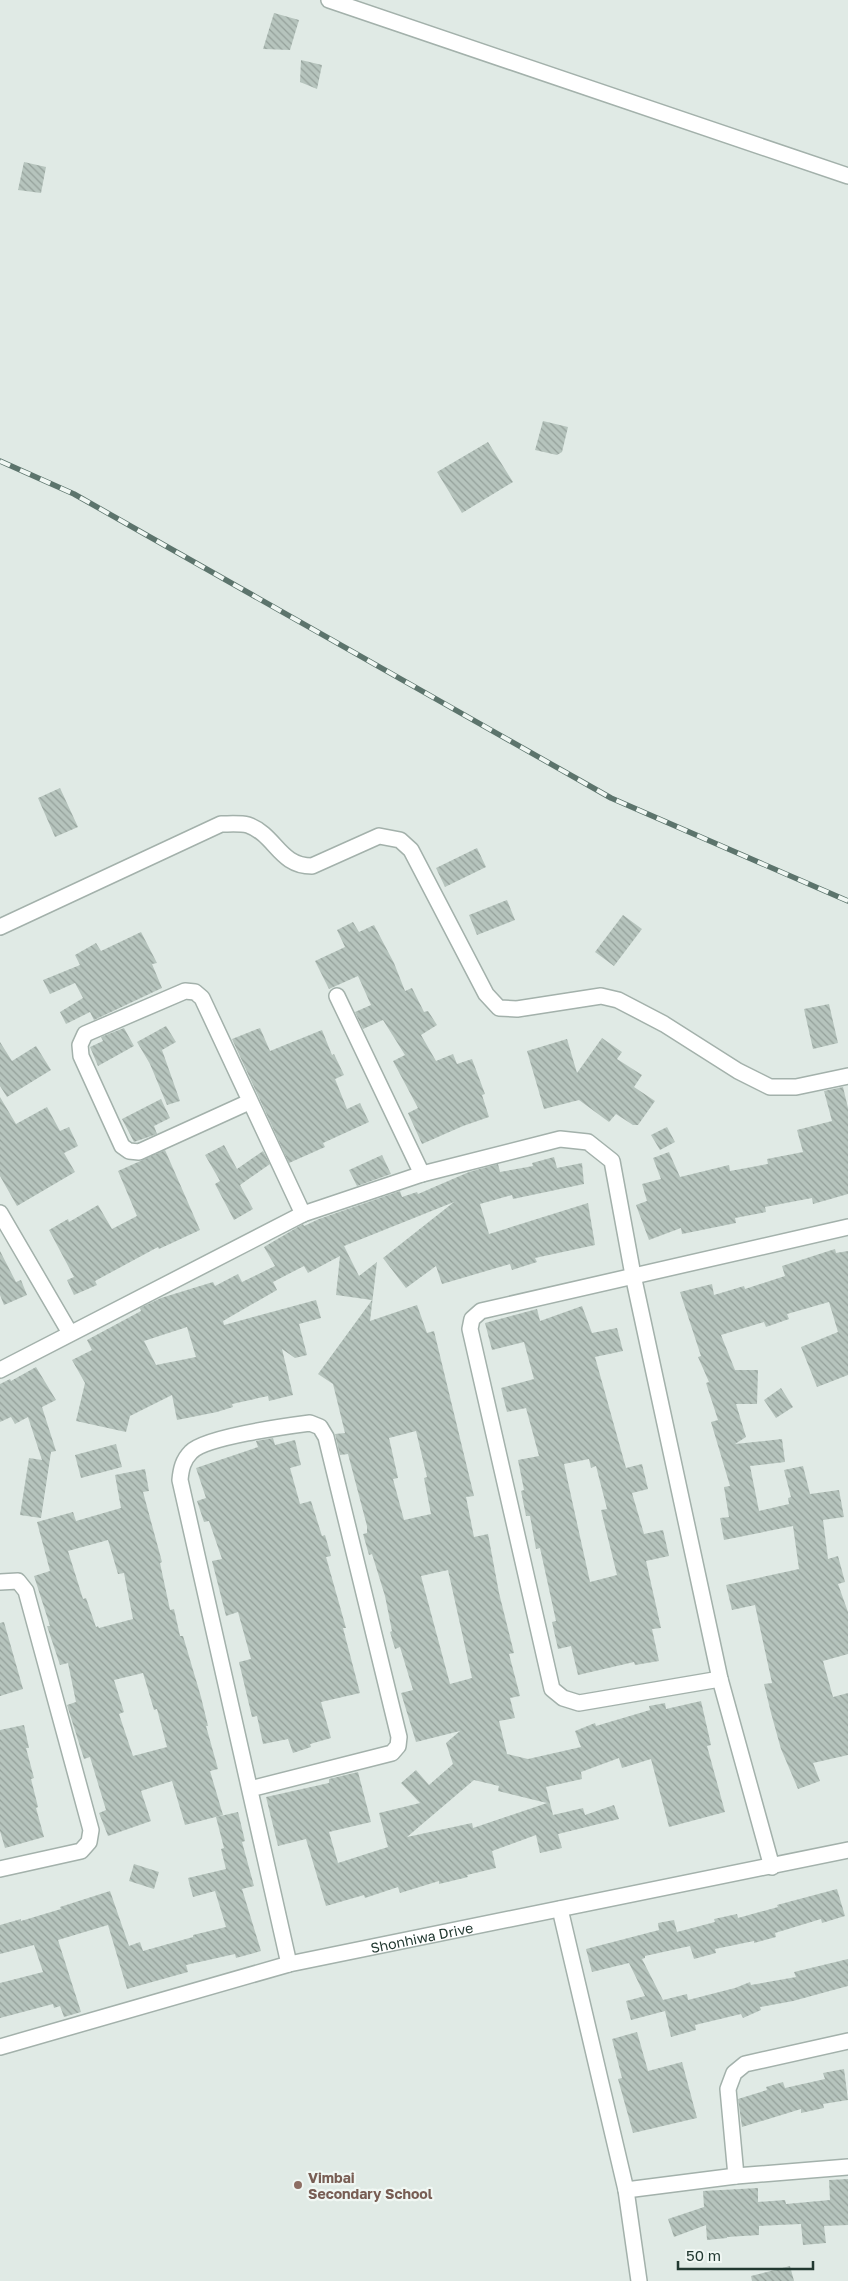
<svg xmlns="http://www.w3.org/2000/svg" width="848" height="2281" viewBox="0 0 848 2281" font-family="'Golos Text',sans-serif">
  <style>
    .building { fill: url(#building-back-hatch); fill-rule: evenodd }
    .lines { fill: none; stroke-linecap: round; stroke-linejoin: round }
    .minor-casing { stroke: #a3b1ab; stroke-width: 18 }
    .minor { stroke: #fff; stroke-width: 15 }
    .rail-casing { stroke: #5c746c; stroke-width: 5.5 }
    .rail { stroke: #f0f7f3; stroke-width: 4; stroke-dasharray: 11; stroke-linecap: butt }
    .education-dot { fill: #8d6e63; stroke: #f0f7f3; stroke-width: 2 }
    .labels { text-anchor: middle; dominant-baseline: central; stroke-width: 4.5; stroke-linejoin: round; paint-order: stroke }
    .street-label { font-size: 14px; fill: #223931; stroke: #f0f7f3 }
    .education-label { font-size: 14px; font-weight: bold; fill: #785e54; stroke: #f0f7f3; text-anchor: start }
  </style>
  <defs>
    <pattern id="building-back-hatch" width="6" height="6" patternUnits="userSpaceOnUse" patternTransform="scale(1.25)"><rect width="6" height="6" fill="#b6c4bd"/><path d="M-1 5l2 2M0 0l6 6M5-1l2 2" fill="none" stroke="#94a09a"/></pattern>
  </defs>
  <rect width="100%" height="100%" fill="#e0eae5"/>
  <path class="building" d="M274 13 299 20 290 50 263 49Z
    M301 60 322 65 317 89 300 82Z
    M24 162 46 167 41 193 18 190Z
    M543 421 568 427 562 452 557 455 535 450Z
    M488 442 513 482 462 513 437 472Z
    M60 788 78 827 55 837 38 798Z
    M477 848 486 867 445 887 436 868Z
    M507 900 515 920 477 935 469 915Z
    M623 915 642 929 614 966 595 952Z
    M353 922 359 932 374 925 394 963 405 991 412 988 424 1012 428 1011 437 1025 421 1035 436 1061 453 1054 457 1064 472 1059 485 1094 482 1095 489 1117 463 1126 422 1144 408 1113 418 1108 393 1061 405 1055 383 1020 363 1029 355 1012 371 1005 358 976 329 989 315 961 345 947 337 930Z
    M141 932 157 963 152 964 162 988 94 1020 90 1012 66 1024 60 1012 83 998 75 983 50 994 43 980 80 965 75 955 96 943 101 951Z
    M829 1004 838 1043 813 1049 804 1009Z
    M166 1026 176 1042 162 1050 180 1101 167 1105 150 1064 137 1042Z
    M124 1028 134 1046 98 1066 90 1047 103 1041 101 1037Z
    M260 1028 270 1051 322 1030 332 1055 334 1054 344 1075 335 1079 347 1109 360 1103 369 1122 323 1143 325 1147 289 1163 232 1039Z
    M602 1038 622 1052 617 1059 642 1075 634 1087 655 1101 638 1125H633L616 1114 609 1122 579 1100 544 1109 527 1051 567 1039 577 1073Z
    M0 1042 12 1061 36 1046 51 1070 7 1097 0 1086Z
    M843 1087 848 1108V1194L813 1204 812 1198 765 1207 766 1212 735 1218 736 1223 682 1234 681 1228 649 1240 636 1205 647 1201 642 1184 661 1179 653 1158 669 1152 680 1177 729 1165 730 1171 768 1164 767 1159 803 1152 797 1130 832 1121 824 1091Z
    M0 1097 16 1124 47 1107 60 1131 69 1127 78 1146 64 1153 75 1172 17 1206 0 1176Z
    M161 1099 170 1118 154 1126 157 1134 134 1142 122 1119Z
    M667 1127 675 1142 660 1150 651 1135Z
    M224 1145 237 1169 263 1151 270 1164 240 1185 253 1209 234 1220 215 1184 220 1181 205 1155Z
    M165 1150 200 1230 159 1249 158 1247 95 1281 97 1285 74 1295 67 1280 74 1277 49 1230 68 1219 69 1222 98 1205 112 1229 137 1216 118 1171Z
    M382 1155 391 1174 357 1186 349 1170Z
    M554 1157 557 1168 582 1163 584 1184 513 1199 512 1195 480 1204 489 1234 588 1203 595 1245 535 1258 537 1262 512 1270 510 1264 442 1284 436 1266 406 1288 383 1258 454 1202 344 1246 359 1276 377 1262 370 1321 417 1305 427 1333 434 1331 474 1496 466 1497 474 1537 488 1534 499 1593 514 1653 509 1654 520 1696 510 1698 515 1718 499 1721 507 1754 528 1759 581 1747 575 1731 595 1723 596 1726 650 1710 649 1706 665 1703 666 1709 701 1701 711 1745 707 1746 725 1812 669 1827 651 1759 622 1768 619 1758 581 1772 582 1779 546 1787 553 1815 583 1808 585 1815 614 1805 619 1819 558 1834 562 1848 540 1853 536 1835 492 1851 496 1868 467 1875 468 1877 439 1884V1881L400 1893 398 1887 365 1898 364 1895 326 1906 306 1839 278 1846 266 1797 329 1783V1779L358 1772 371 1822 329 1832 338 1863 388 1847 379 1813 420 1803 401 1783 416 1770 429 1785 453 1764 446 1743 460 1731 416 1742 401 1693 413 1690 400 1647 395 1649 390 1632 392 1631 385 1596 372 1554 369 1555 363 1534 367 1533V1526L348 1454 340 1455 335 1434 345 1433 333 1384 318 1374 372 1300 336 1295 340 1256 308 1273 304 1266 273 1282 277 1290 223 1321 224 1325 316 1300 321 1318 299 1324 307 1355 295 1358 282 1349 293 1395 269 1401 268 1396 232 1404 233 1407 217 1412 177 1420 172 1395 130 1416 126 1432 76 1421 85 1383 72 1360 92 1350 87 1340 141 1311 140 1308 161 1298 213 1282 215 1286 238 1274 242 1282 275 1266 264 1247 303 1224 304 1226 319 1219 400 1191 402 1197 417 1192 418 1194 469 1172 498 1164 500 1172 533 1166 532 1163ZM187 1327 196 1357 156 1365 144 1341ZM416 1431 427 1477 424 1478 431 1514 404 1520 393 1479 398 1478 389 1438ZM448 1570 472 1678 450 1684 421 1576ZM474 1780 499 1786 498 1791 547 1803 473 1828 472 1823 407 1837Z
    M835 1249 836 1253 848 1251V1375L817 1387 801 1347 838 1332 829 1302 787 1314 789 1319 766 1327 764 1322 721 1335 735 1370H758L757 1404H736L746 1437 735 1444 782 1439 785 1462 750 1466 759 1511 789 1504 788 1498 791 1497 784 1470 803 1466 810 1494 839 1490 844 1517 823 1520 828 1559 838 1556 845 1582 838 1584 848 1612V1654L823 1661 833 1697 848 1693V1755L813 1763 820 1781 798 1789 781 1749 771 1713 764 1684 772 1683 755 1605 732 1610 726 1585 799 1569 793 1526 724 1540 720 1518 729 1517 724 1487 730 1486 711 1422 718 1420 706 1383 709 1382 698 1357 701 1356 680 1292 712 1284 714 1295 744 1286 745 1289 785 1276 782 1266Z
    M0 1251 16 1282 21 1280 27 1295 4 1305 0 1295Z
    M582 1306 592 1333 617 1328 623 1351 595 1357 626 1468 642 1464 648 1489 632 1493 644 1534 663 1530 669 1556 646 1561 661 1628 652 1629 659 1661 635 1665 634 1662 578 1675 571 1646 558 1649 552 1622 556 1621 540 1548 536 1549 530 1516H526L521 1491 524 1490 518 1460 539 1456 526 1408 507 1412 501 1388 534 1379 524 1342 492 1350 485 1323 537 1309 540 1321ZM589 1459 591 1468 596 1466 607 1509 601 1510 617 1575 590 1582 564 1464Z
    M36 1367 56 1400 42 1407 56 1451 51 1452 41 1518 20 1515 29 1458 42 1460 28 1417 15 1424 11 1417 0 1422V1384L10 1379 11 1381Z
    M781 1388 793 1407 776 1418 764 1400Z
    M273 1438 275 1445 295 1440 301 1465 290 1468 300 1504 311 1501 322 1536 325 1535 331 1556 326 1557 346 1628H343L360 1693 321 1702 331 1738 310 1744 311 1747 293 1753 288 1739 263 1744 257 1716 252 1717 239 1662 251 1659 238 1612 226 1616 212 1561 222 1559 209 1521 204 1522 197 1501 206 1498 196 1468 258 1447 256 1441Z
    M116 1444 122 1467 81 1478 75 1455Z
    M145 1469 149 1491 143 1492 162 1562 160 1563 170 1610 174 1609 180 1636H183L201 1697 208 1726H206L218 1769 210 1771 223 1815 185 1825 172 1781 141 1791 151 1821 108 1836 99 1813 106 1810 90 1757 84 1759 67 1705 76 1702 68 1663 60 1665 47 1626H50L34 1576 50 1571 37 1522 73 1512 76 1521 121 1508 115 1475ZM108 1540 118 1574 124 1573 133 1619 99 1628 98 1626 96 1627 86 1598 83 1599 68 1551ZM143 1673 154 1710 157 1709 167 1747 133 1756 119 1714 124 1712 114 1680Z
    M4 1622 23 1689 0 1696V1623Z
    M24 1725 29 1748H26L34 1778 31 1779 38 1807 36 1808 44 1837 5 1848 0 1831V1730Z
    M238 1812 245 1841 242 1842 254 1886 242 1889 261 1951 236 1958 235 1954 186 1965 188 1972 127 1989 108 1925 58 1940 81 2012 64 2017 60 2006 54 2008 53 2004 0 2018V1983L43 1972 34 1945 0 1954V1925L21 1919V1921L61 1909 60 1907 110 1891 129 1946 140 1942 143 1951 193 1937V1935L226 1927 215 1891 193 1897 188 1878 226 1869 221 1849 224 1848 216 1817Z
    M134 1864 159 1872 154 1889 129 1881Z
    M837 1889 845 1916 822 1923 821 1919 775 1933 776 1937 754 1943V1941L715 1949 716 1953 694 1959 690 1946 645 1956V1958L642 1959 663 2000 687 1994 688 2000 735 1988 750 1982 751 1985 796 1977 794 1972 848 1959V1986L793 2001 760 2007 761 2010 743 2018 741 2014 695 2025 696 2030 671 2037 665 2011 631 2020 626 2001 645 1996 629 1963 592 1972 586 1949 659 1930 658 1923 674 1920 677 1932 715 1922 714 1919 737 1914 738 1918 778 1907 777 1905Z
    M637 2032 648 2071 682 2062 697 2118 633 2133 618 2079 622 2078 612 2039Z
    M844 2069 848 2100 823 2104 824 2108 801 2113V2109L742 2127 738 2099 767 2090 766 2087 783 2082 785 2088 825 2079 823 2073Z
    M848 2179V2225L824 2226 826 2243 803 2245 801 2224 759 2226V2235L727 2237V2238L707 2240 706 2225 674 2237 668 2219 704 2207 703 2191 758 2188V2202L785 2200 786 2204 830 2200 829 2180Z
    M790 2266 794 2281H752L751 2276Z"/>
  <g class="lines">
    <defs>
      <g id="minor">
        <path d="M329 0 848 176"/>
        <path d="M0 927 221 824C229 824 240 823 248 825 276 835 279 866 312 866L379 836 400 840 411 850 486 994 499 1008 517 1009 601 996 618 1000 664 1024 738 1071 770 1087H796L848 1076"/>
        <path d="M337 996 422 1174"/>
        <path d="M249 1102 139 1152 129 1151 122 1146 81 1056 80 1045 85 1034 185 991 195 992 202 998 303 1214"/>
        <path d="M0 1213 70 1333"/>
        <path d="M0 1370 303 1214 422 1174 560 1139 588 1142 612 1161 633 1275 720 1679 772 1867"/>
        <path d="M0 1582 18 1581 26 1591 91 1830 89 1842 81 1851 0 1869"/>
        <path d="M720 1679 579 1703 563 1698 552 1689 470 1329 472 1319 481 1311 848 1227"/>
        <path d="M250 1789 392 1753 398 1746 399 1737 326 1437 320 1427 310 1423C287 1426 205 1437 191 1452 183 1460 181 1469 180 1480L289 1964"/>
        <path d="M560 1909 626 2190 639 2281"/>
        <path id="s1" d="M0 2047 289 1964 848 1850"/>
        <path d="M736 2176 728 2089 734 2073 745 2064 848 2041"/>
        <path d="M626 2190 736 2176 848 2167"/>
      </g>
    </defs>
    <use href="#minor" class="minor-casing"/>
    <use href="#minor" class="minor"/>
    <defs>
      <path id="rail" d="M0 461 74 494 611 798 848 901"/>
    </defs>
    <use href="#rail" class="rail-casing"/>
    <use href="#rail" class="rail"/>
  </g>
  <circle class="education-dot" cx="298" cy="2185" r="5"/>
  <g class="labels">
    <g class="street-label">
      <text stroke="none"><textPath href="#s1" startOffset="436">Shonhiwa Drive</textPath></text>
    </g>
    <g class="education-label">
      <text x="308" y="2177">Vimbai<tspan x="308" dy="16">Secondary School</tspan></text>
    </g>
  </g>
  <path d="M678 2261v8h135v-8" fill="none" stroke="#223931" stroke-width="2.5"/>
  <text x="686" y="2261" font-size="15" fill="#223931" stroke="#f0f7f3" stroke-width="4" paint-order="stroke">50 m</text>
</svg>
